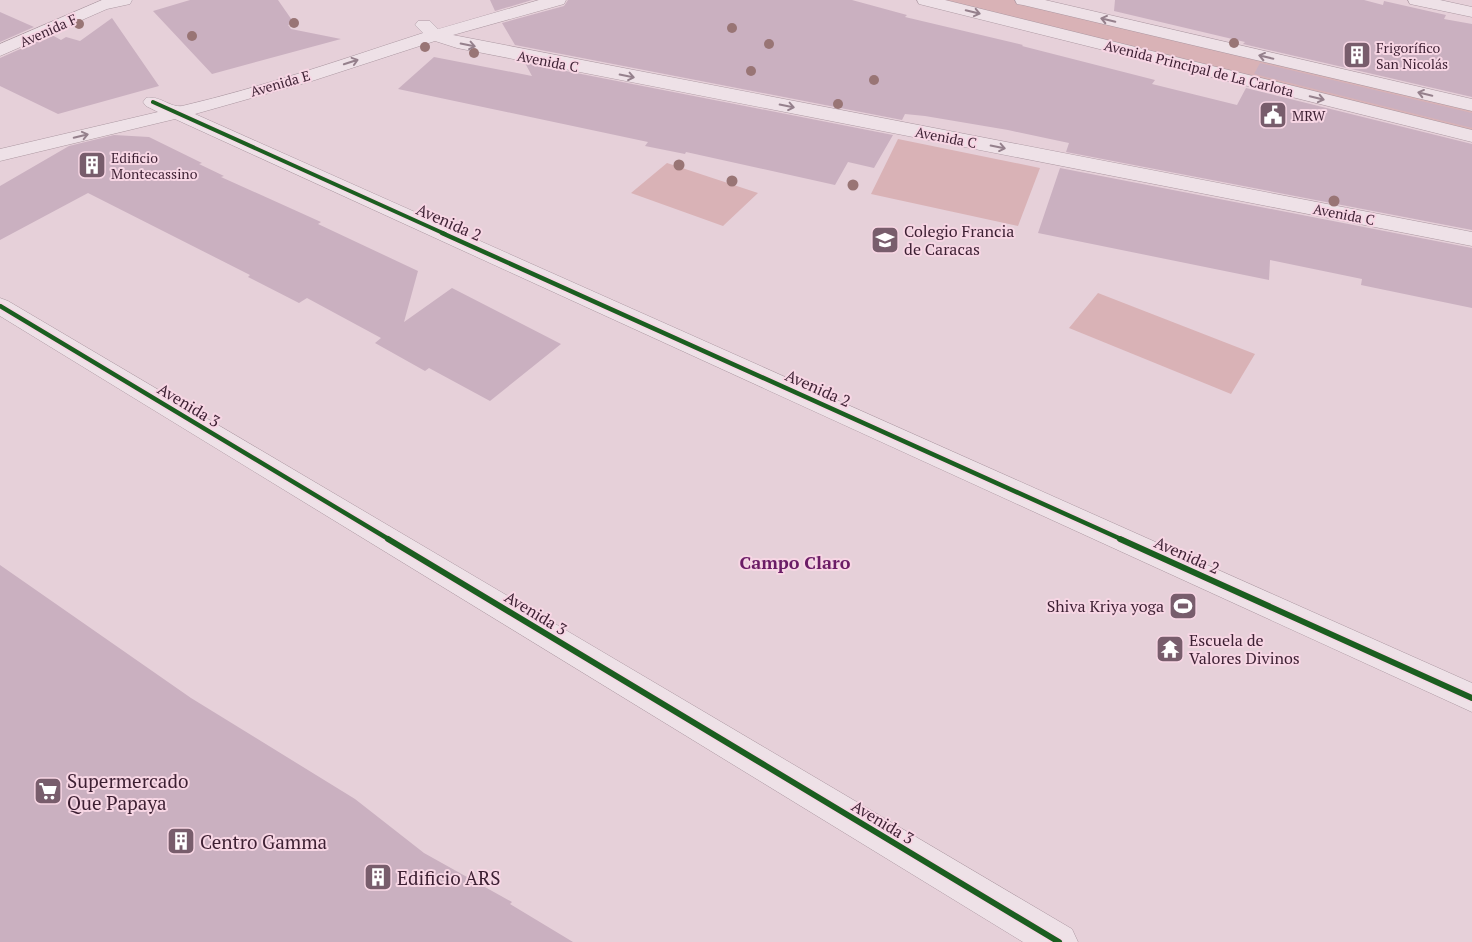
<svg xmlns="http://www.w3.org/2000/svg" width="1472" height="942" viewBox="0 0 1472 942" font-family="'PT Serif',serif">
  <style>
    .green { fill: #d9b2b6 }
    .building { fill: #cab0c0 }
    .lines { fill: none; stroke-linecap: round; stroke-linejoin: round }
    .minor-casing { stroke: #ac98a2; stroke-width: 1 }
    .minor { fill: #eee1e7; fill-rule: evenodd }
    .cycleway-far2-casing { stroke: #f7d6e4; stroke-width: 6 }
    .cycleway-far1-casing { stroke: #f7d6e4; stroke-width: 8 }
    .cycleway-casing { stroke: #f7d6e4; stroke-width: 9 }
    .cycleway-far2 { stroke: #1b5e20; stroke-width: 4 }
    .cycleway-far1 { stroke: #1b5e20; stroke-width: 4.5 }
    .cycleway { stroke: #1b5e20; stroke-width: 6 }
    .tree { fill: #997575 }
    .oneway { stroke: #95808c }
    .labels { text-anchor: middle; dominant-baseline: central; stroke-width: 4; stroke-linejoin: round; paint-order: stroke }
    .far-street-label { font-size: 14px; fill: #3c1f32; stroke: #f7d6e4 }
    .far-poi-label { font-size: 14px; fill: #3c1f32; stroke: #f7d6e4; text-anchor: start }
    .street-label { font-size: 16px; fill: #3c1f32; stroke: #f7d6e4 }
    .poi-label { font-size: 16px; fill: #3c1f32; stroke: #f7d6e4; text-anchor: start }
    .neighbourhood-label { font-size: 18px; font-weight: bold; fill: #6b1c66; stroke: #f7d6e4 }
    .near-poi-label { font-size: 19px; fill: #3c1f32; stroke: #f7d6e4; text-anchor: start }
  </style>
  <rect width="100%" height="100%" fill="#e6d0d9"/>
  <path class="green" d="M925 0H1023L1472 105V136Z
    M898 139 1040 168 1018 226 871 194Z
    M667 163 758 193 723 226 631 193Z
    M1098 293 1255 354 1231 394 1069 328Z"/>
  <path class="building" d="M190 0H278L294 23 288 25 291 29 341 39 212 74 153 11Z
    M490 0H532L495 11Z
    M568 0H852L907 15 905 17 1023 45 1022 46 1155 80 1152 84 1237 105 1246 88 1472 144V230L1066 152 1069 143 1008 130 925 116 905 114 902 120 515 45 502 23 564 6Z
    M1115 0H1364L1383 5 1384 1 1446 15 1444 19 1472 24V97L1243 44 1245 42 1114 11Z
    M0 12 34 27 0 42Z
    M112 18 159 86 58 114 0 86V58L52 35 61 40 66 37 80 41Z
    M434 57 532 76 525 63 893 135 874 168 848 162 835 185 686 152 685 154 645 146 648 142 398 89Z
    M1260 63 1472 113V128L1254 74Z
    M114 135 149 137 202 163 199 164 224 176 221 177 321 222 318 224 418 271 404 322 452 288 561 344 490 401 429 368 425 371 375 343 381 338 307 298 299 303 248 277 250 275 88 193 0 240V186L69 146Z
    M1060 168 1472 248V308L1361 285 1362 279 1270 260 1269 280 1038 233Z
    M0 565 191 698 355 799 424 853 512 902 510 904 573 942H0Z"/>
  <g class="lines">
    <defs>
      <path id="minor" d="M102 0H132L130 4 107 9 0 56V44Z
        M539 0H566L564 4 453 35 1472 232V246L457 48 435 41 312 81 195 114 1472 683V712L175 119 0 161V149L158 112 146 106 143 102 146 98C160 95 170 108 182 106 263 87 343 59 423 33L415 25 418 21H430L438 29Z
        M917 0H945L1472 130V142L919 4Z
        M1015 0H1045L1472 99V111L1023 5 1017 4Z
        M1408 0H1440L1472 7V17L1410 4Z
        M0 298 8 301 1072 929 1078 942H1023L0 316Z"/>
    </defs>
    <use href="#minor" class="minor-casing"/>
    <use href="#minor" class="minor"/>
    <defs>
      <path id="cycleway-far2" d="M153 102 445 234"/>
      <path id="cycleway-far1" d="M442 233 1123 540
        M0 306 390 540"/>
      <path id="cycleway" d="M388 539 1059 942
        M1120 539 1472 698"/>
    </defs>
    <use href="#cycleway-far2" class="cycleway-far2-casing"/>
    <use href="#cycleway-far1" class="cycleway-far1-casing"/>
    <use href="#cycleway" class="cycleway-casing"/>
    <use href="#cycleway-far2" class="cycleway-far2"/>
    <use href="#cycleway-far1" class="cycleway-far1"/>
    <use href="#cycleway" class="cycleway"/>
  </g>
  <g class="tree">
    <circle cx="294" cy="23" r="5"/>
    <circle cx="79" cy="24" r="5"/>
    <circle cx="732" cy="28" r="5"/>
    <circle cx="192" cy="36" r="5"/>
    <circle cx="1234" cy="43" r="5"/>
    <circle cx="769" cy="44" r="5"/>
    <circle cx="425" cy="47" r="5"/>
    <circle cx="474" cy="53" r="5"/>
    <circle cx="751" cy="71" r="5"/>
    <circle cx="874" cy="80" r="5"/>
    <circle cx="838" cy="104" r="5"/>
    <circle cx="679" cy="165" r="5.5"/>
    <circle cx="732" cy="181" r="5.5"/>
    <circle cx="853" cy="185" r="5.5"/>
    <circle cx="1334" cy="201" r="5.5"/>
  </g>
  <defs><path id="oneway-shaft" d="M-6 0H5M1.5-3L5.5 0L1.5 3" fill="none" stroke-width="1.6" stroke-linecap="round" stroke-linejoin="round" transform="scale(1.25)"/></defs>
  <g class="oneway">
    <use href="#oneway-shaft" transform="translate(973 12) rotate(14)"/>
    <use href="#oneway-shaft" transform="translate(1108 20) rotate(-167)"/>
    <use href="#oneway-shaft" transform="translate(468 45) rotate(11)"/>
    <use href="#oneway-shaft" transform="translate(1266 57) rotate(-167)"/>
    <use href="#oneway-shaft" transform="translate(351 62) rotate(-18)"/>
    <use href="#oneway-shaft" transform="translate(627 76) rotate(11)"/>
    <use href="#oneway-shaft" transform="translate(1425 94) rotate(-167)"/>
    <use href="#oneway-shaft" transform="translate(1317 98) rotate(14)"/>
    <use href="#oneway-shaft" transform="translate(787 106) rotate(11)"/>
    <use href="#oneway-shaft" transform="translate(81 136) rotate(-14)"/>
    <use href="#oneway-shaft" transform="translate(998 147) rotate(11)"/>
  </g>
  <defs>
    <symbol id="building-square" viewBox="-11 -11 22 22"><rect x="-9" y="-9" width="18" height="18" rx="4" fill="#785d6c" stroke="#f7d6e4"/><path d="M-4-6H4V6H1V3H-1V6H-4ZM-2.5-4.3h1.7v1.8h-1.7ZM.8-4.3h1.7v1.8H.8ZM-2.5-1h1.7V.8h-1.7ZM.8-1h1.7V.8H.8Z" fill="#fff"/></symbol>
    <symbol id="civic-square" viewBox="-11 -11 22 22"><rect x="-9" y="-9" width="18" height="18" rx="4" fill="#785d6c" stroke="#f7d6e4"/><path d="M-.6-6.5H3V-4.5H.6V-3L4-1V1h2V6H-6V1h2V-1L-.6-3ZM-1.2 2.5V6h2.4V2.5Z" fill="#fff"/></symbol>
    <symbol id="school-square" viewBox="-11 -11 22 22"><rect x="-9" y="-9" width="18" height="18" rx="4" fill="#785d6c" stroke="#f7d6e4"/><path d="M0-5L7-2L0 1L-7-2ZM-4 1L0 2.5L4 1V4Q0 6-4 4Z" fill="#fff"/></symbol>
    <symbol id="stadium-square" viewBox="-11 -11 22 22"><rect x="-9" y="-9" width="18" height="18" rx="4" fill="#785d6c" stroke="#f7d6e4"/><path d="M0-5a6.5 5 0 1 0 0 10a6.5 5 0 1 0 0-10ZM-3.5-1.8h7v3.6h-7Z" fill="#fff"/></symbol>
    <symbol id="temple-square" viewBox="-11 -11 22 22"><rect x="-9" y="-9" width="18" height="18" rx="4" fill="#785d6c" stroke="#f7d6e4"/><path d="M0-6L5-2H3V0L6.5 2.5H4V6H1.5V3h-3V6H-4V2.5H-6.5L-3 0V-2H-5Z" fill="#fff"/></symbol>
    <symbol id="supermarket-square" viewBox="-11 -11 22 22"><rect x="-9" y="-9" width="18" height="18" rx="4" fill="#785d6c" stroke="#f7d6e4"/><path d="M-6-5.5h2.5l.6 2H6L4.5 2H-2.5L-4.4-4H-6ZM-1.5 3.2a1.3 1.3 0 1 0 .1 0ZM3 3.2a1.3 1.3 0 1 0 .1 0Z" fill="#fff"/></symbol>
  </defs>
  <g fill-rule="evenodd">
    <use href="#building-square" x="1341" y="39" width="32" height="32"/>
    <use href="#civic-square" x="1257" y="99" width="32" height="32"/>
    <use href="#building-square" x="76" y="149" width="32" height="32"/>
    <use href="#school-square" x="869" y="224" width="32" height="32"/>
    <use href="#stadium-square" x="1167" y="590" width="32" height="32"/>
    <use href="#temple-square" x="1154" y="633" width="32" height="32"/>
    <use href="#supermarket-square" x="32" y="775" width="32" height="32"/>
    <use href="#building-square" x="165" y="825" width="32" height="32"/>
    <use href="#building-square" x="362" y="861" width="32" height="32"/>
  </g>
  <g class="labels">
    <g class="far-street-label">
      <text transform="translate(48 30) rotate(-24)">Avenida F</text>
      <text transform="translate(548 61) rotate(11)">Avenida C</text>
      <text transform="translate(1199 68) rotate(14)">Avenida Principal de La Carlota</text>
      <text transform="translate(280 83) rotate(-16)">Avenida E</text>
      <text transform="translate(946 137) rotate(11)">Avenida C</text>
      <text transform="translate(1344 214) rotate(11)">Avenida C</text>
    </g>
    <g class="far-poi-label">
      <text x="1376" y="47">Frigorífico<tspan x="1376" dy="16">San Nicolás</tspan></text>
      <text x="1292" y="115">MRW</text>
      <text x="111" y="157">Edificio<tspan x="111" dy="16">Montecassino</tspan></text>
    </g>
    <g class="street-label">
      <text transform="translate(449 222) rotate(24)">Avenida 2</text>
      <text transform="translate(818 388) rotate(24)">Avenida 2</text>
      <text transform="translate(189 405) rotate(31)">Avenida 3</text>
      <text transform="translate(1187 555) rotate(24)">Avenida 2</text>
      <text transform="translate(536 613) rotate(31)">Avenida 3</text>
      <text transform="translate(883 822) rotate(31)">Avenida 3</text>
    </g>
    <g class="poi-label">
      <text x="904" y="231">Colegio Francia<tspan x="904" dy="18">de Caracas</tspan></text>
      <text x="1164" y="606" text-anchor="end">Shiva Kriya yoga</text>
      <text x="1189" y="640">Escuela de<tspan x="1189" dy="18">Valores Divinos</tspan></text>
    </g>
    <g class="neighbourhood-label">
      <text x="795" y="562">Campo Claro</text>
    </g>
    <g class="near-poi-label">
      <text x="67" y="780">Supermercado<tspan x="67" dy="22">Que Papaya</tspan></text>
      <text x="200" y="841">Centro Gamma</text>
      <text x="397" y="877">Edificio ARS</text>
    </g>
  </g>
</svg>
